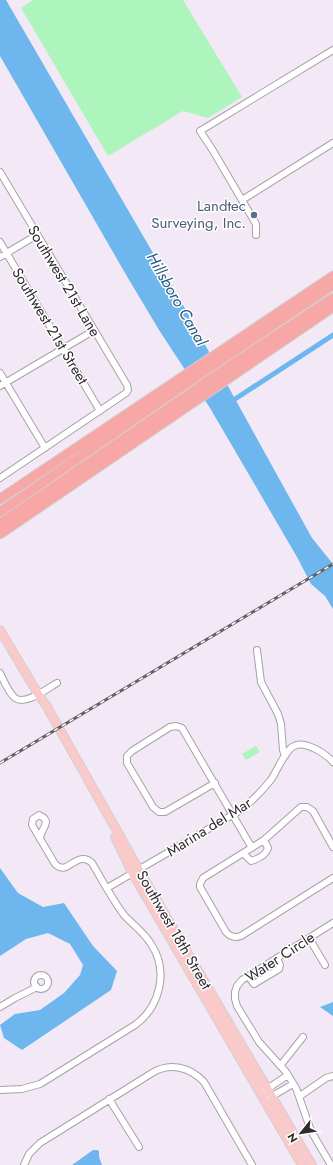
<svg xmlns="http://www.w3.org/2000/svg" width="333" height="1165" viewBox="0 0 333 1165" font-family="Jost,sans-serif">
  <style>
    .green { fill: #adf4bd }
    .water { fill: #6db7ee }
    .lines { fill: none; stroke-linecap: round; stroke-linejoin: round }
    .canal { stroke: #6db7ee; stroke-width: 5 }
    .minor-casing { stroke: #a9a0ab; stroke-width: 8 }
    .major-casing { stroke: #d1d0d1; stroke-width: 10 }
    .highway-casing { stroke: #d1d0d1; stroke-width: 11 }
    .minor { stroke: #fff; stroke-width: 6 }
    .major { stroke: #facaca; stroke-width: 8 }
    .highway { stroke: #f7a7a6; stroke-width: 9 }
    .rail-casing { stroke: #656067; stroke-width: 3 }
    .rail { stroke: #fff; stroke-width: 1.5; stroke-dasharray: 4.5; stroke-linecap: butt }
    .service-dot { fill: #5c6f8a; stroke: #fff; stroke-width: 1.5 }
    .labels { text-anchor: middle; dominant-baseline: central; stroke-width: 3; stroke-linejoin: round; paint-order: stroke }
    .service-label { font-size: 15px; fill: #4e5e75; stroke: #fff; text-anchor: end }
    .street-label { font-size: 15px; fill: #2e2b2f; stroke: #fff }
    .water-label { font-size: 16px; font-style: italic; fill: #255b80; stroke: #fff }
  </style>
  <rect width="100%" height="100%" fill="#f3e9f6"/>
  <path class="green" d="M33 0H183L242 97 208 118 183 111 108 156 21 8Z
    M256 746 260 752 246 760 242 754Z"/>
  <path class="water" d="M0 0H6L178 296 312 538 333 564V609L325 596 311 584 297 557 210 408 159 330 125 273 0 56Z
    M0 868 18 893 43 907 64 903 93 946 117 971 111 990 22 1050 4 1038 0 1025 15 1014 40 1010 64 993 80 975 83 965 70 944 48 933 26 939 0 956Z
    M333 1002V1016L320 1007Z
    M93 1150H97L99 1151V1157L102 1165H72Z"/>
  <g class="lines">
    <path class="canal" d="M229 403 333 335"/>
    <defs>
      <path id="minor" d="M0 172 127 385 128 390 126 393 0 478
        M242 200 333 143
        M256 235V224L212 149 200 131 333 50
        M0 242 100 411
        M0 257 37 235
        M0 373 45 448
        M0 386 93 331
        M257 650 261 682 278 714 281 724 283 750 285 756
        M0 673C4 681 8 692 15 698 25 706 48 688 57 683
        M215 783 165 812H159L153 807 127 763V756L132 751 170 727 176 726 182 728 252 848
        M333 847 313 811 307 807H301L264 840 203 878 200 884V887L226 932C230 937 235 938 241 936L333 878
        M243 853 251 861C258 859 266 855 268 848L264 840
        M107 888 241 810C252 801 261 792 270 781 277 772 284 751 294 746 305 740 326 754 333 762
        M309 938 325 965
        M34 982a7 7 0 1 1 14 0a7 7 0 1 1-14 0Z
        M248 976 254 984 279 969 280 965 277 958
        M0 1007 15 998 37 987
        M280 1066 303 1037
        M0 1090 22 1089 40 1084 135 1025C160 1007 169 971 151 944 144 932 133 925 124 915 112 899 102 880 92 863 83 854 75 862 66 867 61 869 58 867 55 864L32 825 33 819 39 815 44 818 46 821C46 828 40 831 40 839
        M264 1091 288 1075
        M300 1096 326 1078 333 1076
        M269 1098 293 1084
        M109 1099 139 1147
        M24 1165 29 1154 40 1143 152 1073C170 1062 190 1067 204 1082L252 1165
        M331 1165 311 1131 296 1088 286 1072 259 1042 237 1006 235 999V992L237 986 242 980 333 923"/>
      <path id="major" d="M0 630 38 694 46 705 139 870 312 1165
        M115 837 133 874 302 1165"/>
      <path id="highway" d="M0 499 333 276
        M0 512 184 385 333 285
        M0 524 227 368 333 298
        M0 534 333 307"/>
    </defs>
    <use href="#minor" class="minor-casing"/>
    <use href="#major" class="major-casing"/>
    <use href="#highway" class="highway-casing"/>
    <use href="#minor" class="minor"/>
    <use href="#major" class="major"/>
    <use href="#highway" class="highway"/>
    <defs>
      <path id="rail" d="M0 763 333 564"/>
    </defs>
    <use href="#rail" class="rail-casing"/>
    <use href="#rail" class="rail"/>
  </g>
  <circle class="service-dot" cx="254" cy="215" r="4"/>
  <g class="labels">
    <g class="service-label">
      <text x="246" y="206">Landtec<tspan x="246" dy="17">Surveying, Inc.</tspan></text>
    </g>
    <g class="street-label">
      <text transform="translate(64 281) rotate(59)">Southwest 21st Lane</text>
      <text transform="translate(50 326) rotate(59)">Southwest 21st Street</text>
      <text transform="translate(209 827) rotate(-32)">Marina del Mar</text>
      <text transform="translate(174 930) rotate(60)">Southwest 18th Street</text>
      <text transform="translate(280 957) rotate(-33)">Water Circle</text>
    </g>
    <g class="water-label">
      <text transform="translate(177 299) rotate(60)">Hillsboro Canal</text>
    </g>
  </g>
  <g transform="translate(301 1133) rotate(240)" stroke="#ffffff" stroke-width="3" paint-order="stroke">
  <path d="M0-3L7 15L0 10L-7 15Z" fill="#2e2b2f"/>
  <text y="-6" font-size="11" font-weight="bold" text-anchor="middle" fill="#2e2b2f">N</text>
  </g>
</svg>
